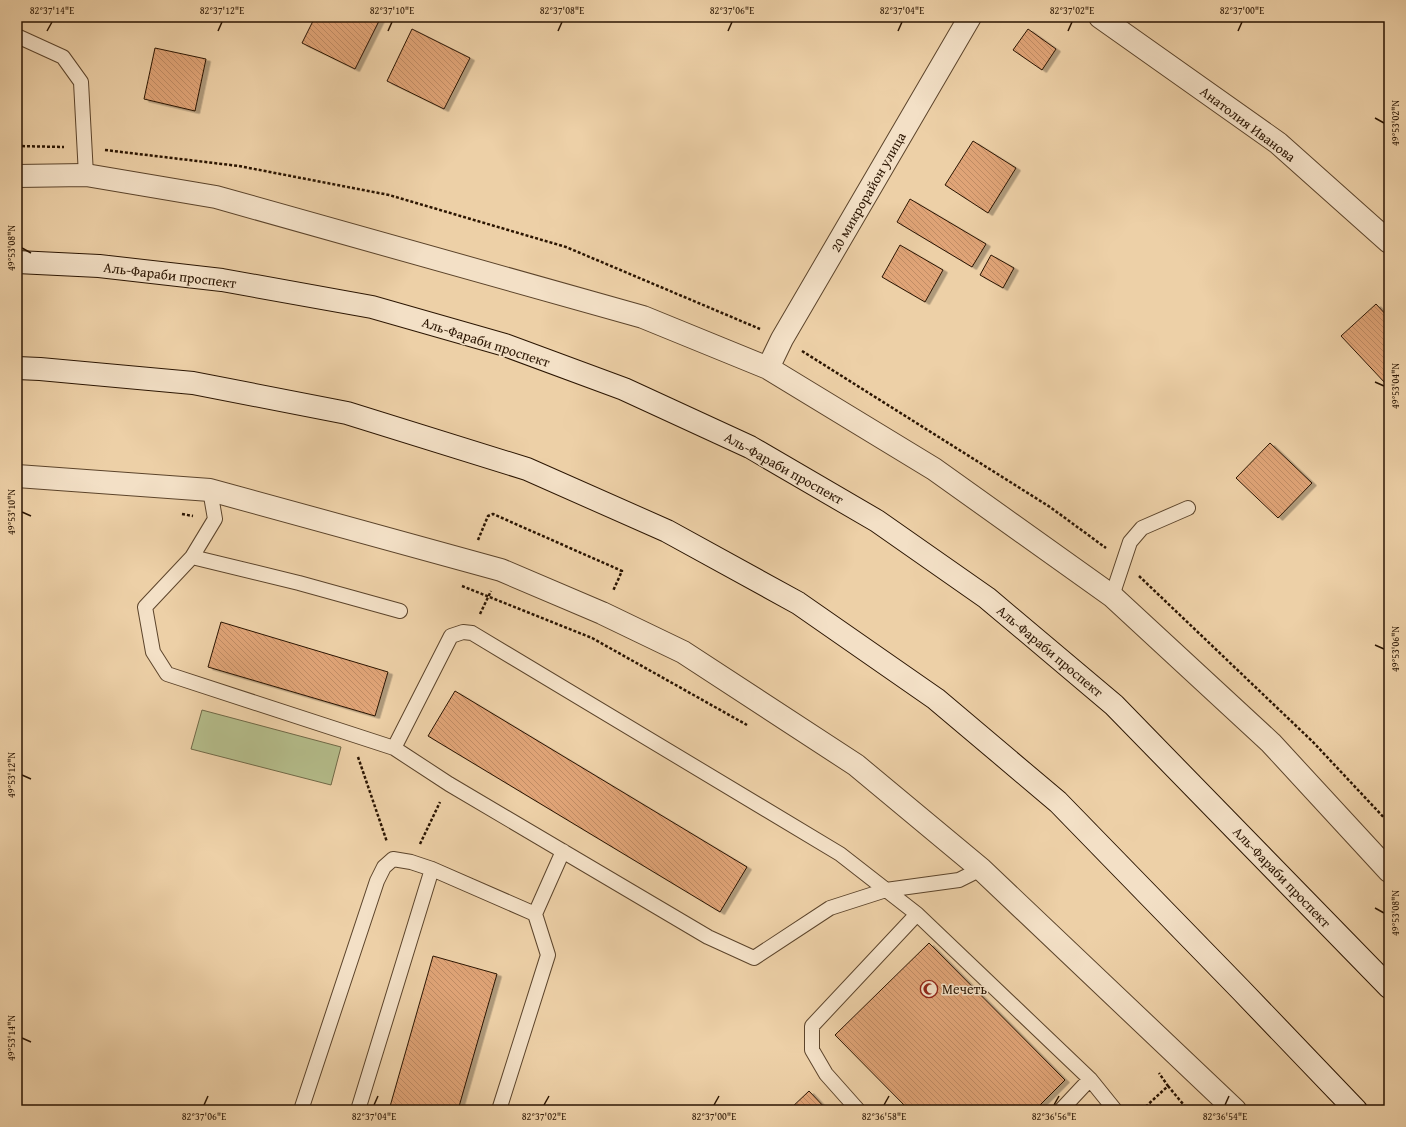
<svg xmlns="http://www.w3.org/2000/svg" width="1406" height="1127" viewBox="0 0 1406 1127" font-family="'Gentium Book Plus',serif">
  <style>
    .park { fill: #b4bc8a; stroke: #706846 }
    .building { fill: url(#building-back-hatch); stroke: #2b1502; filter: url(#shadow) }
    .lines { fill: none; stroke-linecap: round; stroke-linejoin: round }
    .lane-casing { stroke: #5c442b; stroke-width: 16 }
    .street-casing { stroke: #5c442b; stroke-width: 24 }
    .secondary-casing { stroke: #2b1502; stroke-width: 24 }
    .path { stroke: #2b1502; stroke-width: 2.5; stroke-dasharray: 3 2; stroke-linecap: butt }
    .lane { stroke: #f3e0c6; stroke-width: 14 }
    .street { stroke: #f3e0c6; stroke-width: 22 }
    .secondary { stroke: #f3e0c6; stroke-width: 22 }
    .ticks { fill: none; stroke: #2b1502; stroke-width: 1.5 }
    .labels { text-anchor: middle; dominant-baseline: central; stroke-width: 3; stroke-linejoin: round; paint-order: stroke }
    .street-label { font-size: 14px; fill: #2b1502; stroke: #f3e0c6 }
    .poi-label { font-size: 14px; fill: #2b1502; stroke: #f3e0c6; text-anchor: start }
    .neatline { fill: none; stroke: #2b1502; stroke-width: 1.5 }
    .ticks-label { font-size: 10px; text-anchor: middle; fill: #2b1502 }
  </style>
  <defs>
    <pattern id="building-back-hatch" width="6" height="6" patternUnits="userSpaceOnUse"><rect width="6" height="6" fill="#e0a477"/><path d="M-1 5l2 2M0 0l6 6M5-1l2 2" fill="none" stroke="#c08c65"/></pattern>
    <filter id="shadow"><feDropShadow dx="4.5" dy="2.5" stdDeviation="0" flood-color="#0004"/></filter>
  </defs>
  <rect width="100%" height="100%" fill="#edd0a7"/>
  <filter id="stains"><feTurbulence type="fractalNoise" baseFrequency=".005" numOctaves="4"/><feColorMatrix values="0 0 0 0 .2 0 0 0 0 .09 0 0 0 0 .02 0 0 0 .5 -.17"/></filter>
  <radialGradient id="worn" r=".72"><stop offset=".6" stop-color="#630" stop-opacity="0"/><stop offset="1" stop-color="#630" stop-opacity=".3"/></radialGradient>
  <path class="park" d="M202 710 341 747 331 785 191 749Z"/>
  <path class="building" d="M315 17H381L355 69 302 43Z
    M412 29 470 58 444 109 387 81Z
    M1028 29 1056 49 1042 70 1013 50Z
    M155 48 206 59 195 111 144 99Z
    M973 141 1016 168 988 213 945 185Z
    M910 199 986 244 972 267 897 222Z
    M900 245 943 270 925 302 882 277Z
    M991 255 1014 268 1003 288 980 275Z
    M1376 304 1389 318V381L1386 384 1341 336Z
    M1270 443 1312 483 1278 518 1236 478Z
    M221 622 388 672 375 716 208 667Z
    M455 691 747 867 720 912 428 736Z
    M929 943 1065 1080 1035 1110H909L835 1035Z
    M433 956 497 974 458 1110H389Z
    M809 1091 827 1110H789Z"/>
  <g class="lines">
    <defs>
      <path id="lane" d="M17 36 63 57 81 82 86 175
        M210 490 215 519 192 557 145 607 153 652 167 674 394 748 449 784 708 937 754 958 830 908 886 890 959 880 981 869
        M192 557 299 583 400 611
        M1112 596 1130 542 1142 528 1188 508
        M394 748 451 636 463 632 472 633 840 854 917 914 1090 1079 1115 1110
        M535 914 563 851
        M301 1110 377 881 384 867 393 859 411 862 432 869 535 914 548 955 499 1110
        M358 1110 432 869
        M858 1110 826 1074 812 1050V1026L917 914
        M1061 1110 1090 1079"/>
      <path id="street" d="M1100 17 1278 143 1389 242
        M17 176 86 175 216 197 643 317 768 368 934 469 1112 596 1271 743 1389 871
        M768 368 782 339 970 17
        M17 476 210 490 501 570 602 613 683 652 856 765 981 869 1235 1110"/>
      <path id="secondary" d="M17 262 99 266 222 280 372 307 505 345 624 389 750 447 877 521 987 598 1114 705 1389 987
        M17 368 40 369 193 383 347 413 527 469 667 531 798 603 936 699 1058 802 1241 990 1356 1110"/>
    </defs>
    <use href="#lane" class="lane-casing"/>
    <use href="#street" class="street-casing"/>
    <use href="#secondary" class="secondary-casing"/>
    <path class="path" d="M17 146 64 147
      M105 150 239 166 389 195 566 247 760 329
      M802 351 1050 507 1106 548
      M182 514 193 516
      M478 540 488 516 493 514 622 571 613 591
      M1139 576 1313 742 1389 823
      M462 586 592 638 747 725
      M480 614 491 591
      M358 757 387 842
      M420 844 440 802
      M1168 1086 1188 1110
      M1142 1110 1168 1086 1159 1073"/>
    <use href="#lane" class="lane"/>
    <use href="#street" class="street"/>
    <use href="#secondary" class="secondary"/>
  </g>
  <path class="ticks" d="M47 31 52 22M218 31 222 22M388 31 392 22M558 31 562 22M728 31 732 22M898 31 902 22M1068 31 1072 22M1238 31 1242 22M1375 118 1384 123M22 248 31 253M1375 382 1384 386M22 512 31 516M1375 645 1384 649M22 775 31 779M1375 908 1384 913M22 1038 31 1042M204 1105 208 1096M374 1105 378 1096M544 1105 549 1096M714 1105 719 1096M884 1105 889 1096M1054 1105 1059 1096M1225 1105 1229 1096"/>
  <defs>
    <symbol id="mosque-ring" viewBox="-11 -11 22 22"><circle r="9.5" fill="#f3e0c6" stroke="#8f2418" stroke-width="1.5"/><path d="M3.5-4.9A6 6 0 1 0 3.5 4.9A5 5 0 1 1 3.5-4.9Z" fill="#8f2418"/></symbol>
  </defs>
  <g fill-rule="evenodd">
    <use href="#mosque-ring" x="919" y="979" width="20" height="20"/>
  </g>
  <g class="labels">
    <g class="street-label">
      <text transform="translate(1248 124) rotate(37)">Анатолия Иванова</text>
      <text transform="translate(868 192) rotate(-60)">20 микрорайон улица</text>
      <text transform="translate(170 275) rotate(7)">Аль-Фараби проспект</text>
      <text transform="translate(486 342) rotate(18)">Аль-Фараби проспект</text>
      <text transform="translate(784 468) rotate(29)">Аль-Фараби проспект</text>
      <text transform="translate(1050 651) rotate(40)">Аль-Фараби проспект</text>
      <text transform="translate(1282 877) rotate(46)">Аль-Фараби проспект</text>
    </g>
    <g class="poi-label">
      <text x="942" y="989">Мечеть</text>
    </g>
  </g>
  <rect width="1406" height="1127" fill="none" stroke="#edd0a7" stroke-width="44"/>
  <rect x="22" y="22" width="1362" height="1083" class="neatline"/>
  <g class="ticks-label">
    <text x="52" y="14">82°37'14"E</text>
    <text x="222" y="14">82°37'12"E</text>
    <text x="392" y="14">82°37'10"E</text>
    <text x="562" y="14">82°37'08"E</text>
    <text x="732" y="14">82°37'06"E</text>
    <text x="902" y="14">82°37'04"E</text>
    <text x="1072" y="14">82°37'02"E</text>
    <text x="1242" y="14">82°37'00"E</text>
    <text transform="translate(1395 123) rotate(-90)" y="4">49°53'02"N</text>
    <text transform="translate(11 248) rotate(-90)" y="4">49°53'08"N</text>
    <text transform="translate(1395 386) rotate(-90)" y="4">49°53'04"N</text>
    <text transform="translate(11 512) rotate(-90)" y="4">49°53'10"N</text>
    <text transform="translate(1395 649) rotate(-90)" y="4">49°53'06"N</text>
    <text transform="translate(11 775) rotate(-90)" y="4">49°53'12"N</text>
    <text transform="translate(1395 913) rotate(-90)" y="4">49°53'08"N</text>
    <text transform="translate(11 1038) rotate(-90)" y="4">49°53'14"N</text>
    <text x="204" y="1120">82°37'06"E</text>
    <text x="374" y="1120">82°37'04"E</text>
    <text x="544" y="1120">82°37'02"E</text>
    <text x="714" y="1120">82°37'00"E</text>
    <text x="884" y="1120">82°36'58"E</text>
    <text x="1054" y="1120">82°36'56"E</text>
    <text x="1225" y="1120">82°36'54"E</text>
  </g>
  <rect width="100%" height="100%" filter="url(#stains)"/>
  <rect width="100%" height="100%" fill="url(#worn)"/>
</svg>
